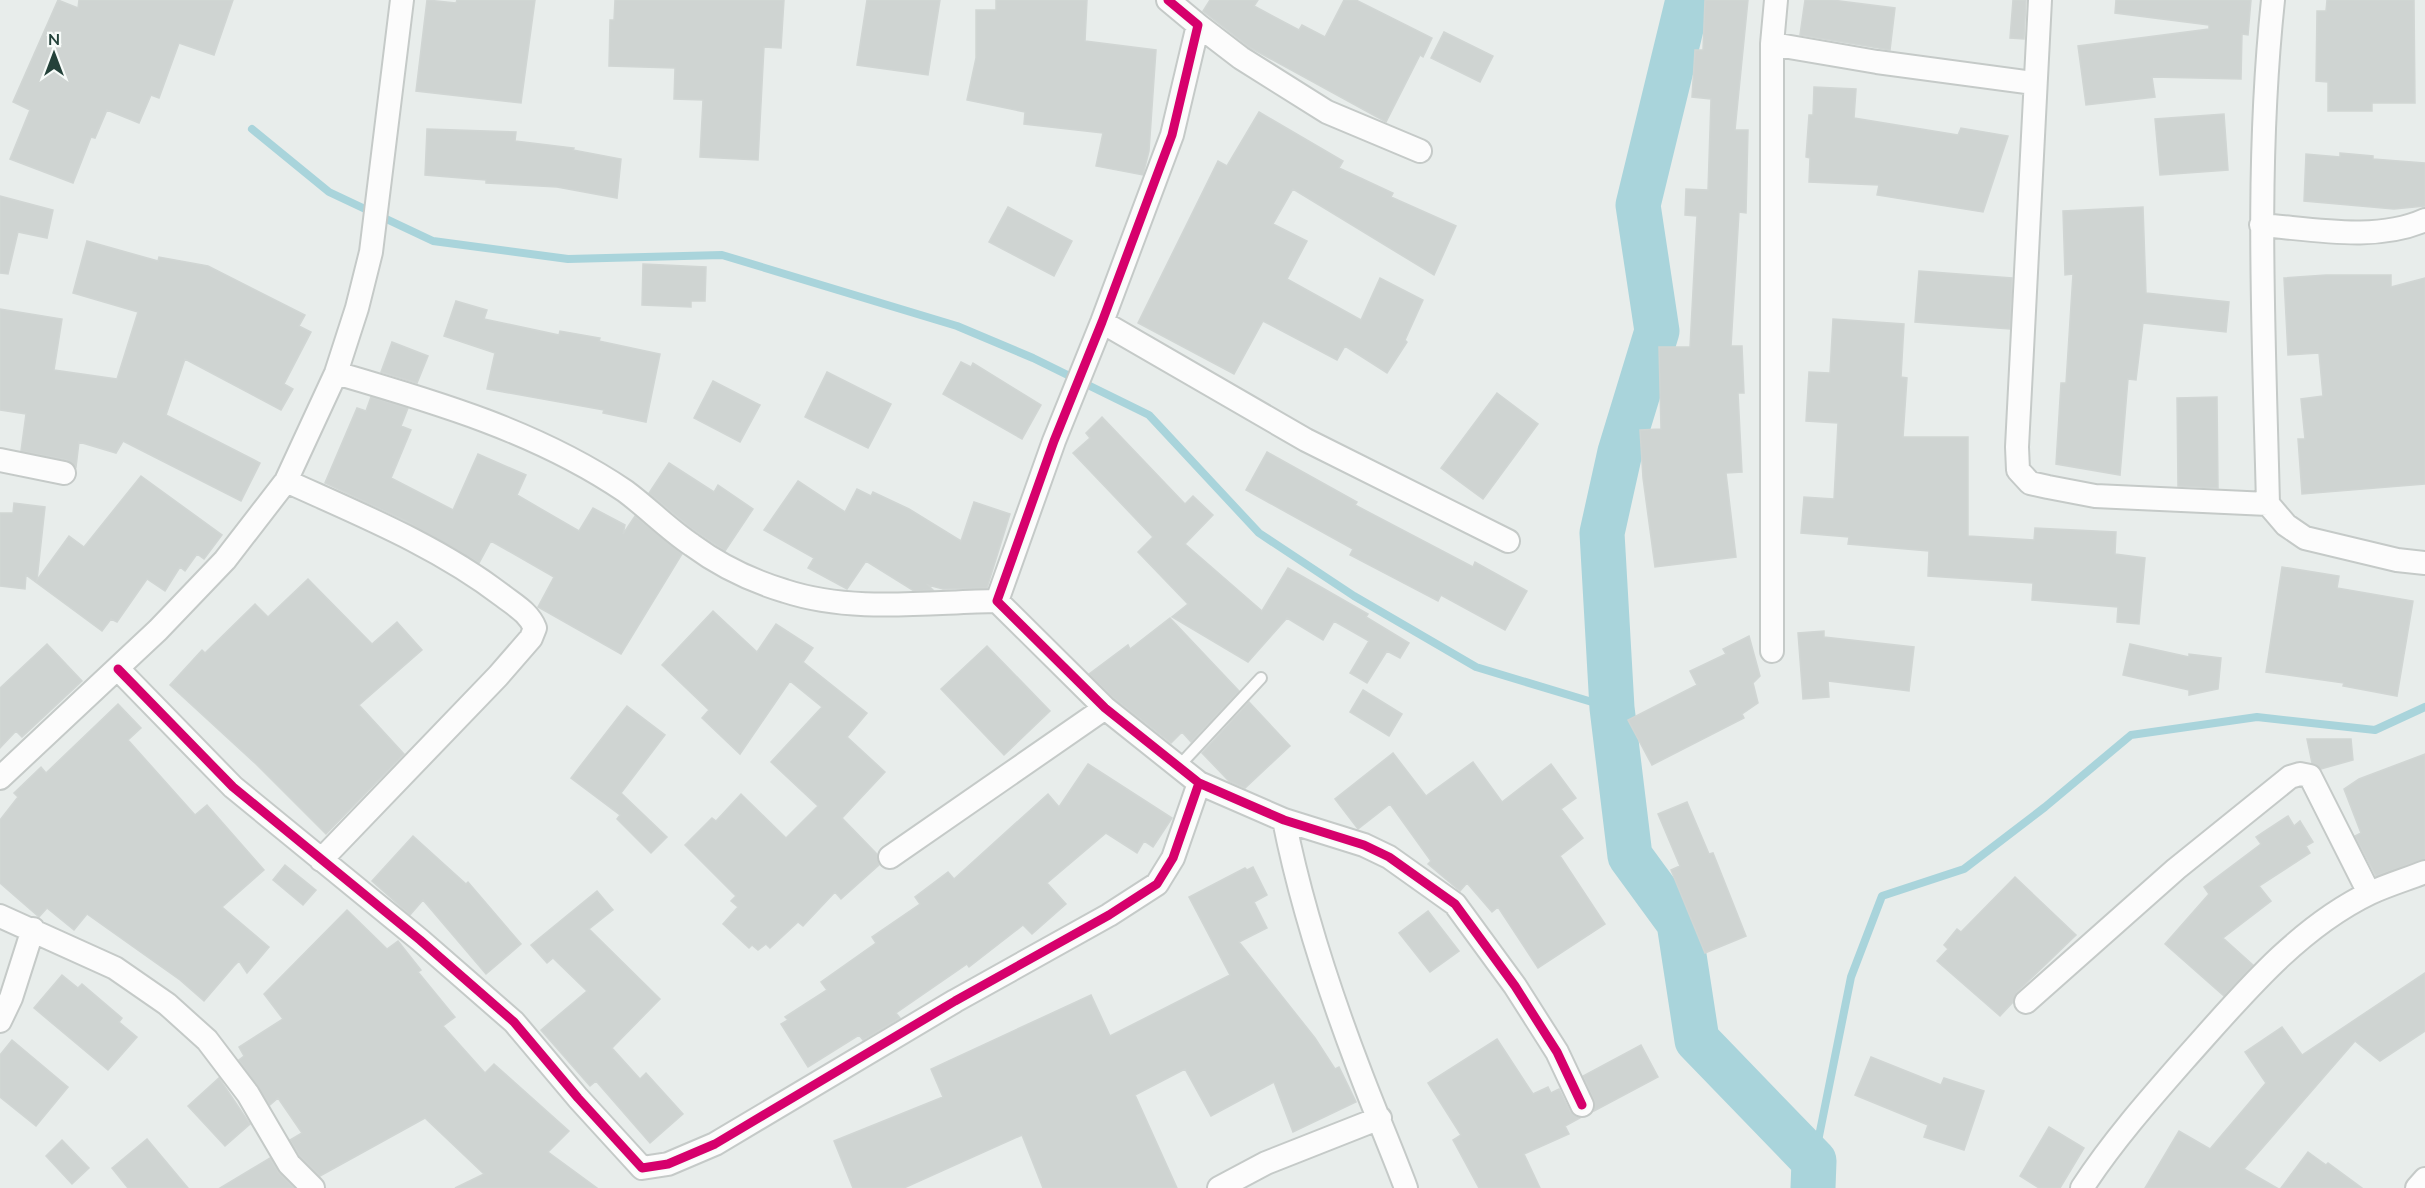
<svg xmlns="http://www.w3.org/2000/svg" width="2425" height="1188" viewBox="0 0 2425 1188" font-family="Mulish,sans-serif">
  <style>
    .lines { fill: none; stroke-linecap: round; stroke-linejoin: round }
    .stream { stroke: #a9d4db; stroke-width: 8 }
    .river { stroke: #a9d4db; stroke-width: 45 }
    .building { fill: #cfd4d2; stroke: #d1d6d4; stroke-width: 1.5 }
    .service-casing { stroke: #c5cac8; stroke-width: 14 }
    .minor-casing { stroke: #c5cac8; stroke-width: 26 }
    .service { stroke: #fcfcfc; stroke-width: 10 }
    .minor { stroke: #fcfcfc; stroke-width: 22 }
    .cycleway-casing { stroke: #f7fbf9; stroke-width: 13 }
    .cycleway { stroke: #d6006c; stroke-width: 9 }
  </style>
  <rect width="100%" height="100%" fill="#e8edeb"/>
  <g class="lines">
    <path class="stream" d="M252 129 329 192 433 241 568 259 722 255 957 326 1033 358 1149 415 1259 533 1354 596 1476 667 1612 708
      M1814 1161 1851 977 1882 896 1964 869 2045 807 2131 735 2257 717 2375 730 2425 707"/>
    <path class="river" d="M1688 0 1638 205 1657 331 1620 452 1602 533 1612 708 1630 856 1679 923 1697 1040 1814 1161 1813 1188"/>
  </g>
  <path class="building" d="M58 0 78 8 79 0H233L214 55 179 43 159 98 151 95 139 123 107 110 95 138 91 137 73 183 10 159 30 110 13 102Z
    M427 0 456 3 457 0H535L521 103 416 91Z
    M615 0H784L781 48 764 47 758 160 700 157 703 100 674 99 675 68 609 66 610 20H614Z
    M867 0H940L928 75 857 65Z
    M996 0H1087L1085 41 1156 50 1149 151 1143 175 1096 166 1103 133 1024 124 1025 112 967 100 976 58V10H996Z
    M1210 0H1258L1254 6 1299 30 1302 25 1325 37 1344 0H1356L1432 38 1423 57 1420 55 1386 122 1249 47 1203 11Z
    M1705 0H1748L1735 130H1748L1746 213 1739 212 1731 346H1742L1744 393H1738L1742 472 1726 473 1736 557 1655 567 1643 478 1640 430 1661 429 1659 347H1690L1697 216 1685 215 1686 189 1708 190 1711 99 1692 97 1695 50H1703Z
    M1805 0H1832L1895 8 1890 50 1800 35Z
    M2013 0H2026L2024 39 2010 38Z
    M2116 0H2251L2248 35 2242 34 2241 79 2152 77 2155 97 2086 105 2078 46 2209 29V25L2115 13Z
    M2327 0H2414L2415 103H2372V111H2328V82L2316 81 2317 11H2326Z
    M1444 32 1493 56 1480 82 1431 58Z
    M1814 87 1856 89 1854 118 1958 135 1961 128 2008 136 1983 212 1877 195 1879 185 1809 182 1810 158 1806 157 1809 115H1813Z
    M1259 112 1343 161 1339 168 1393 193 1391 197 1456 226 1434 275 1293 189 1273 224 1307 241 1287 279 1361 320 1380 278 1423 300 1405 340 1407 342 1387 373 1345 346 1337 360 1263 321 1234 374 1138 323 1218 161 1227 166Z
    M2224 114 2228 170 2160 175 2155 119Z
    M427 129 516 132 515 141 574 148 573 150 621 159 617 198 557 187 486 183V180L425 175Z
    M2340 153 2373 156V159L2425 163V206L2394 209 2304 201 2306 154 2340 157Z
    M0 196 53 210 47 238 18 232 8 274 0 273Z
    M1008 207 1072 241 1054 276 989 242Z
    M2143 207 2146 293 2229 302 2226 332 2143 323 2136 380 2128 379 2120 475 2056 464 2061 383H2066L2073 274 2065 275 2063 211Z
    M87 241 158 261 159 257 208 266 305 315 299 326 311 332 284 384 293 389 281 410 185 359 166 415 260 463 241 501 123 441 116 453 79 442 76 467 67 460 21 451 26 414 0 410V309L62 319 54 370 117 379 138 312 73 293Z
    M643 264 706 267 705 301H691V307L642 305Z
    M1919 271 2012 278 2010 329 1915 322Z
    M2326 275H2391V287L2425 278V484L2302 494 2298 439H2305L2301 399 2323 396 2319 353 2288 355 2284 278Z
    M456 301 487 310 484 319 559 335 560 331 600 338 599 341 660 354 646 422 603 413 604 410 487 389 495 353 444 336Z
    M1833 319 1904 324 1901 377 1907 378 1903 437H1968V536L2034 540 2035 528 2116 532 2115 554 2145 558 2139 624 2117 622 2118 607 2032 600 2033 583 1928 576 1929 551 1848 544 1849 537 1801 533 1804 497 1834 499 1838 423 1806 421 1809 372 1830 373Z
    M392 342 428 356 417 383 381 372Z
    M961 362 971 367 973 363 1041 405 1022 439 943 394Z
    M827 372 891 404 868 448 805 417Z
    M713 381 760 405 740 442 694 418Z
    M1497 393 1538 424 1483 499 1441 468Z
    M371 397 408 408 401 426 411 430 391 478 453 510 478 454 526 475 517 495 579 531 593 508 625 525 623 534 635 516 682 554 621 654 538 607 554 577 491 541 479 563 404 520 325 483 357 408 366 411Z
    M2217 397 2218 488 2178 486 2177 398Z
    M1102 417 1185 504 1193 496 1213 515 1185 544 1262 611 1288 568 1368 614 1366 617 1409 643 1400 658 1387 651 1367 683 1350 673 1369 641 1334 621 1323 640 1287 618 1248 662 1172 617 1188 604 1138 552 1153 537 1073 453 1090 438 1086 433Z
    M1267 452 1357 502 1355 505 1473 567 1475 562 1527 591 1505 630 1441 595 1438 601 1350 555 1353 549 1246 490Z
    M669 463 714 492 718 485 753 509 725 551 691 528 649 493Z
    M141 476 222 535 204 559 197 554 185 571 180 567 165 591 147 579 117 622 111 619 102 631 26 575 25 589 0 586V513H13L14 503 45 507 37 580 69 536 84 547Z
    M798 481 845 512 857 489 871 496 873 492 909 509 961 541 974 502 1010 514 987 588 943 589 928 585 933 590 914 591 866 561 847 589 808 568 814 558 764 530Z
    M2282 567 2339 576 2337 588 2413 601 2397 696 2343 686 2344 683 2266 672Z
    M308 579 372 644 397 622 422 650 359 705 404 754 326 834 256 764 170 685 202 650 205 653 255 604 268 617Z
    M713 611 757 652 776 624 813 648 803 662 867 713 847 737 885 772 842 818 877 854 879 865 841 899 835 892 803 926 798 922 770 948 766 944 758 950 752 945 749 948 723 924 738 907 731 901 736 896 685 845 712 818 716 821 741 794 786 838 818 806 771 762 822 707 790 681 740 754 702 718 709 710 662 665Z
    M1170 618 1239 691 1191 742 1182 732 1171 743 1114 698 1089 674 1128 645 1130 649Z
    M1824 631V637L1914 647 1909 691 1828 681 1829 697 1803 699 1798 633Z
    M1749 636 1760 676 1753 683 1758 703 1742 714 1744 718 1652 765 1628 720 1697 685 1690 671 1726 654 1723 649Z
    M47 644 82 681 22 737 16 731 0 748V688Z
    M2130 644 2189 657V654L2221 658 2218 689 2189 695V690L2123 675Z
    M987 646 1050 711 1004 755 941 689Z
    M1363 690 1402 714 1389 736 1350 712Z
    M1249 702 1290 746 1245 788 1229 781 1202 753Z
    M118 704 141 728 128 740 195 815 207 805 264 870 222 907 269 947 247 973 239 961 234 966 204 1001 180 980 87 914 74 930 47 908 39 917 0 883V820L18 797 14 793 41 767 46 773Z
    M627 706 665 735 621 793 667 837 651 853 617 819 620 815 571 778Z
    M2307 739H2351L2353 760 2321 769 2312 763Z
    M1393 753 1426 796 1473 762 1502 802 1551 764 1576 798 1561 809 1583 838 1560 856 1605 924 1538 968 1498 907 1492 912 1467 883 1460 891 1428 864 1431 861 1390 804 1358 829 1335 799Z
    M2425 754V859L2376 876 2355 836 2361 833 2344 789 2359 779Z
    M1088 764 1172 818 1153 847 1144 841 1137 853 1106 833 1047 883 1066 904 1032 934 1023 925 969 967 967 964 896 1013 900 1018 863 1040 859 1035 808 1067 781 1024 788 1020 785 1017 827 990 821 982 876 943 872 937 920 904 915 897 948 872 954 879 1048 794 1059 807Z
    M1687 802 1709 854 1713 853 1746 936 1705 953 1671 870 1680 866 1658 814Z
    M2288 816 2294 826 2300 821 2313 842 2306 846 2310 853 2259 886 2271 901 2223 938 2253 965 2224 996 2165 944 2209 894 2204 887 2261 844 2256 837Z
    M413 836 466 884 468 882 521 944 486 974 423 900 410 915 372 881Z
    M285 865 316 890 303 905 273 880Z
    M1253 867 1267 895 1254 902 1267 928 1239 942 1315 1038 1335 1069 1339 1067 1356 1102 1293 1132 1274 1082 1211 1116 1185 1069 1135 1095 1177 1188H1043L1022 1135 904 1188H853L834 1141 943 1097 931 1069 1091 995 1110 1036 1230 975 1189 897 1245 868 1247 870Z
    M2015 877 2076 935 2017 992 2013 1002 2000 1016 1937 961 1948 949 1944 945 1957 929 1961 932Z
    M597 891 613 910 589 929 660 999 612 1048 640 1079 646 1073 683 1114 650 1143 596 1081 590 1086 541 1030 587 991 553 958 547 963 531 945Z
    M347 910 387 949 398 941 421 970 418 972 455 1017 443 1026 485 1073 494 1064 569 1131 548 1152 597 1188H455L484 1174 425 1118 320 1176 300 1156 290 1140 302 1133 278 1098 270 1105 239 1060 244 1056 239 1047 283 1019 264 994Z
    M1428 911 1459 951 1430 972 1399 933Z
    M2425 973V1031L2380 1061 2355 1041 2244 1169 2277 1188H2145L2179 1131 2210 1149 2266 1083 2245 1052 2282 1027 2302 1055Z
    M62 975 78 988 82 984 122 1018 119 1022 137 1037 108 1070 34 1008Z
    M1497 1039 1533 1094 1548 1087 1551 1093 1559 1089 1570 1111 1580 1118 1565 1126 1569 1134 1524 1154 1540 1188H1479L1453 1140 1461 1135 1428 1083Z
    M12 1040 68 1087 36 1126 0 1097V1055Z
    M1641 1045 1658 1077 1594 1111V1100L1583 1076Z
    M1871 1057 1941 1085 1944 1078 1984 1091 1964 1150 1924 1137 1928 1125 1855 1095Z
    M219 1078 250 1124 225 1146 188 1106Z
    M2049 1127 2084 1148 2060 1188H2039L2020 1176Z
    M147 1139 188 1188H128L112 1168Z
    M62 1140 89 1168 72 1184 46 1156Z
    M2308 1152 2326 1165 2328 1163 2362 1188H2281Z
    M270 1158 279 1173 294 1188H220Z"/>
  <g class="lines">
    <defs>
      <path id="service" d="M1178 767 1261 678"/>
      <path id="minor" d="M1168 0 1198 25 1172 135 1102 322 1054 441 997 601 1105 708 1199 783 1284 820 1364 845 1389 857 1455 904 1515 986 1557 1052 1582 1105
        M2040 0 2017 447 2018 470 2030 483 2048 487 2095 496 2268 504 2286 525 2305 538 2397 560 2425 563
        M1198 25 1241 58 1327 112 1420 151
        M1772 44 1877 62 2034 83
        M2261 225C2313 229 2376 242 2425 220
        M1102 322 1306 440 1508 541
        M336 373C436 402 538 432 625 491 648 508 668 529 692 545 719 565 752 581 785 591 852 613 927 602 997 601
        M0 460 64 473
        M286 481C361 515 438 546 503 596 516 606 529 613 535 628L531 638 498 676 321 860
        M2268 504C2264 335 2255 169 2273 0
        M1772 651V44L1776 0
        M118 669 233 787 420 940 514 1022 578 1098 642 1168 668 1164 715 1144 955 1001 1109 915 1157 884 1173 858 1199 783
        M0 778 158 630 225 560 286 481 336 373 357 308 371 252 402 0
        M1284 820C1301 905 1328 988 1359 1069 1374 1109 1391 1148 1406 1188
        M890 857 1105 708
        M0 916 115 968 167 1004 207 1040 248 1094 289 1164 313 1188
        M2026 1002 2176 869 2290 777 2300 774 2310 776 2369 893
        M0 1021 11 998 33 929
        M1219 1188 1266 1163 1380 1118
        M2082 1188C2112 1142 2148 1101 2184 1060 2238 1000 2295 929 2370 893 2387 885 2407 879 2425 872
        M2417 1188 2425 1179"/>
    </defs>
    <use href="#service" class="service-casing"/>
    <use href="#minor" class="minor-casing"/>
    <use href="#service" class="service"/>
    <use href="#minor" class="minor"/>
    <defs>
      <path id="cycleway" d="M1168 0 1198 25 1172 135 1102 322 1054 441 997 601 1105 708 1199 783 1284 820 1364 845 1389 857 1455 904 1515 986 1557 1052 1582 1105
        M118 669 233 787 420 940 514 1022 578 1098 642 1168 668 1164 715 1144 955 1001 1109 915 1157 884 1173 858 1199 783"/>
    </defs>
    <use href="#cycleway" class="cycleway-casing"/>
    <use href="#cycleway" class="cycleway"/>
  </g>
  <g transform="translate(54 54)" stroke="#f7fbf9" stroke-width="4.5" paint-order="stroke">
  <path d="M0-4.5L10 22L0 15L-10 22Z" fill="#24423a"/>
  <text y="-9" font-size="16" font-weight="bold" text-anchor="middle" fill="#24423a">N</text>
  </g>
</svg>
